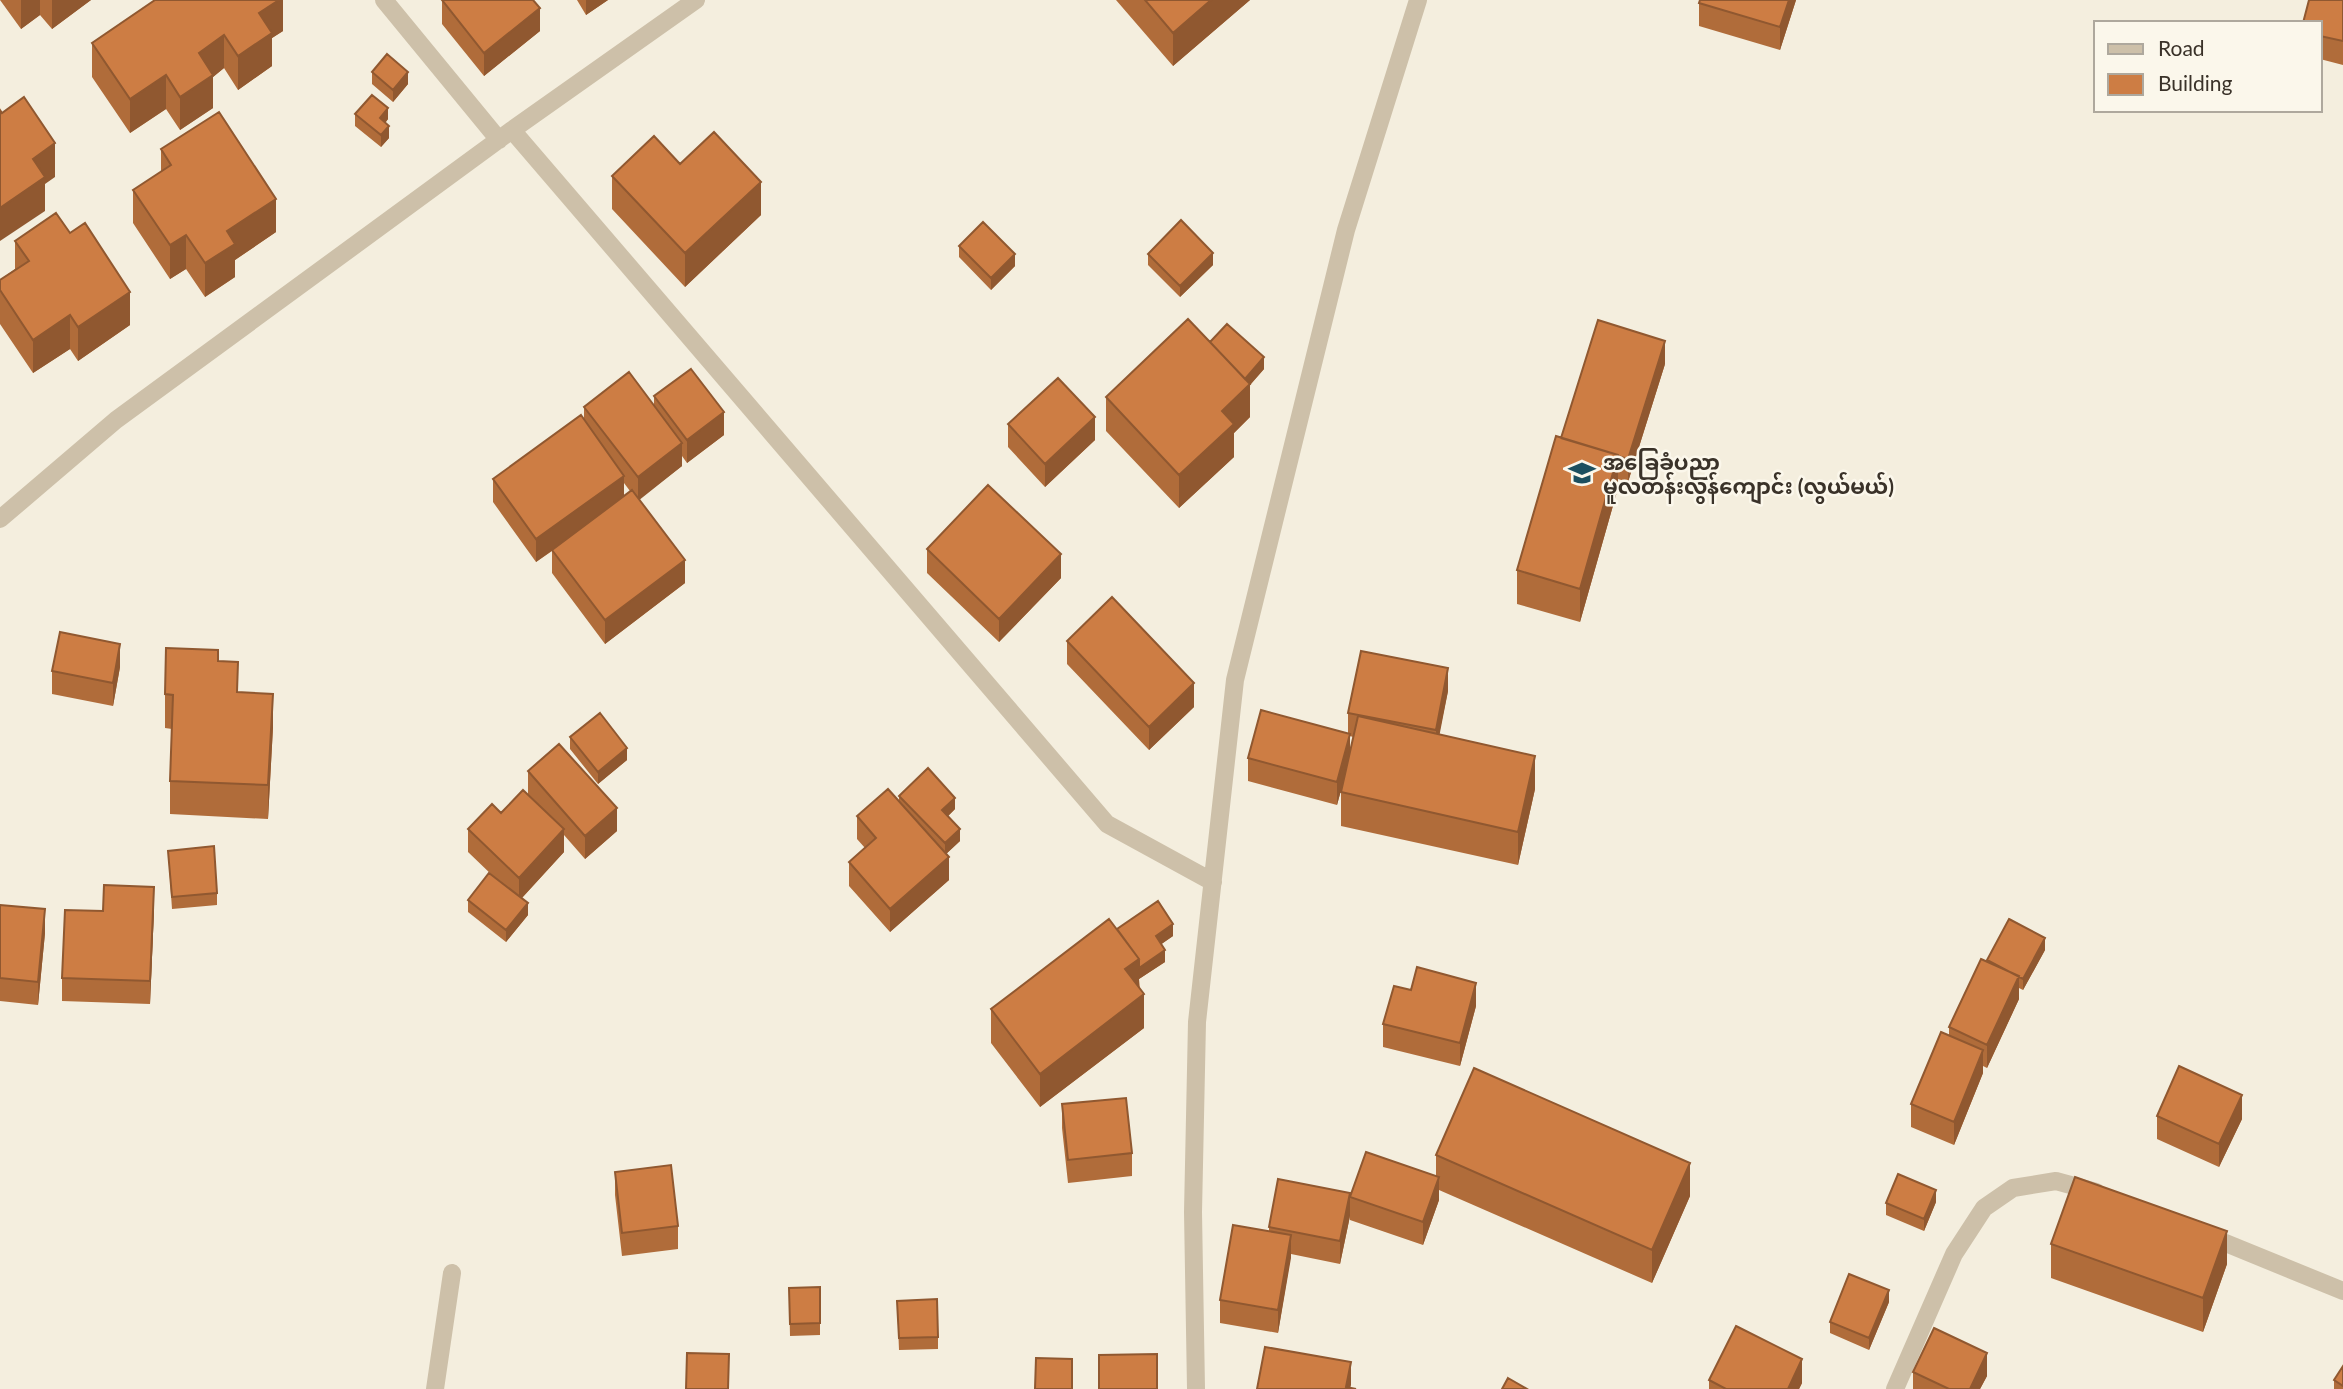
<svg xmlns="http://www.w3.org/2000/svg" width="2343" height="1389" viewBox="0 0 2343 1389" font-family="Lato,'Noto Sans Myanmar',sans-serif">
  <style>
    .lines { fill: none; stroke-linecap: round; stroke-linejoin: round }
    .street { stroke: #cdc0a9; stroke-width: 18 }
    .wall { fill: #b06c3a; fill-rule: evenodd }
    .shaded-wall { fill: #905830 }
    .building { fill: #cd7d44; stroke: #905830; stroke-width: 2 }
    .labels { text-anchor: middle; dominant-baseline: central; stroke-width: 5; stroke-linejoin: round; paint-order: stroke }
    .poi-label { font-size: 21px; font-weight: bold; fill: #3a3229; stroke: #fbf7eb; text-anchor: start }
  </style>
  <rect width="100%" height="100%" fill="#f4eede"/>
  <g class="lines">
    <path class="street" d="M384 0 499 140
      M512 130 1107 824 1213 882
      M0 519 116 420 512 130 696 0
      M2206 1235 2343 1291
      M435 1389 452 1273
      M1196 1389 1193 1212 1197 1022 1235 680 1346 230 1418 0
      M1895 1389 1954 1254 1984 1208 2013 1188 2056 1181 2096 1192"/>
  </g>
  <path class="wall" d="M0 0H91L52 29 40 15 21 29Z
    M283 0V31L272 38V66L238 90 224 68 213 77V108L180 130 166 109 130 133 92 77V43Z
    M442 0 540 31 484 76 442 24Z
    M577 0H608L586 15Z
    M1116 0H1250L1173 66Z
    M1796 0 1780 50 1699 26V3Z
    M2343 0V65L2320 59V23Z
    M372 72 408 84 393 102 372 84Z
    M355 114 388 119 385 123 389 138 381 147 355 126Z
    M161 149 276 232 235 260V277L205 297 186 269 170 279 133 223V190L161 172Z
    M680 164 761 215 685 287 612 209V176Z
    M15 241 130 325 78 361 70 349 33 373 0 324V280L15 269Z
    M959 246 1015 266 991 290 959 257Z
    M1148 254 1213 265 1180 297 1148 265Z
    M1210 342 1264 369 1250 385V417L1234 433V457L1179 508 1106 431V397Z
    M1665 364 1628 482 1618 479V488L1580 622 1517 604V570L1561 438Z
    M654 396 724 435 687 463 682 456V466L639 499 685 583 605 644 552 573V551L536 562 493 502V479L584 421V407L654 406ZM624 483 630 491 624 496Z
    M1008 424 1095 440 1045 487 1008 447Z
    M927 549 1061 578 999 642 927 573Z
    M1067 641 1194 707 1149 750 1067 664Z
    M218 661 238 692 273 727 268 819 170 814V781L172 729 165 728V694Z
    M120 667 113 706 52 694V671Z
    M1448 691 1439 734 1535 789 1518 865 1341 826V792L1343 783 1337 805 1248 781V758L1348 734V713ZM1350 736 1353 737 1350 751Z
    M570 737 627 760 598 784 570 749Z
    M528 771 617 831 585 859 564 835V852L522 898 528 915 506 942 468 912V900L493 876 468 852V829L501 813 528 795Z
    M899 796 955 809 948 816 960 841 946 854 949 880 890 932 849 886V862L865 848 857 839V816L899 801Z
    M168 851 217 893V905L172 909Z
    M0 905 45 933 38 1005 0 1001Z
    M154 910 150 1004 62 1001V978L103 911Z
    M1117 929 1173 936 1161 944 1165 962 1139 979 1144 1028 1040 1107 991 1043V1009Z
    M2045 950 2023 990 2019 988V999L1987 1068 1983 1066V1073L1954 1145 1911 1127V1104L1949 1035V1027L1987 960Z
    M1476 1006 1460 1066 1383 1047V1024Z
    M1062 1104 1132 1153V1176L1068 1183 1062 1128Z
    M2157 1116 2242 1119 2219 1167 2157 1139Z
    M1436 1155 1690 1196 1652 1283 1439 1190V1200L1423 1245 1350 1220V1197L1436 1176Z
    M615 1172 678 1226V1249L622 1256 615 1195Z
    M1936 1202 1924 1231 1886 1215V1203Z
    M1350 1216 1340 1264 1291 1254 1278 1333 1220 1323V1300L1269 1231V1227Z
    M2051 1244 2227 1264 2203 1332 2051 1278Z
    M820 1287V1335L790 1336 789 1288Z
    M897 1301 938 1337V1349L899 1350Z
    M1889 1302 1869 1350 1830 1333V1322Z
    M2343 1366V1389H2334V1380Z
    M1913 1372 1987 1376 1980 1389H1913Z
    M1709 1380 1802 1383 1799 1389H1709Z"/>
  <path class="shaded-wall" d="M21 0H40V15L21 29Z
    M52 0H91L52 29Z
    M279 0H283V31L272 38V66L238 90V56L259 13Z
    M586 0H608L586 15Z
    M1211 0H1250L1173 66V33Z
    M1789 0H1796L1780 50V27Z
    M540 8V31L484 76V53Z
    M224 35V68L213 77V108L180 130V97L199 53Z
    M408 72V84L393 102V90Z
    M166 75V109L130 133V99Z
    M388 108V119L380 130V118Z
    M389 126V138L381 147V135Z
    M55 143V177L45 184V211L0 241V208L33 159Z
    M761 182V215L685 287V253Z
    M276 199V232L235 260V277L205 297V263L227 231Z
    M186 235V269L170 279V245Z
    M1213 253V265L1180 297V286Z
    M1015 254V266L991 290V278Z
    M130 292V325L78 361V327Z
    M70 315V349L33 373V340Z
    M1665 341V364L1628 482V459Z
    M1264 357V369L1250 385V417L1234 433V457L1179 508V475L1242 382Z
    M724 412V435L687 463V440Z
    M1095 417V440L1045 487V464Z
    M682 443V466L638 501V477Z
    M1618 455V488L1580 622V589Z
    M624 476V499L536 562V539Z
    M1061 554V578L999 642V619Z
    M685 560V583L605 644V620Z
    M120 644V667L113 706V683Z
    M1448 668V691L1436 753V730Z
    M1194 683V707L1149 750V727Z
    M273 694V727L268 819V785Z
    M1350 734V757L1337 805V782Z
    M627 748V760L598 784V772Z
    M1535 756V789L1518 865V832Z
    M955 798V809L942 822V810Z
    M617 808V831L585 859V836Z
    M564 829V852L519 901V878Z
    M960 829V841L945 855V843Z
    M949 857V880L890 932V909Z
    M154 887V910L150 1004V981Z
    M528 903V915L506 942V930Z
    M45 909V933L38 1005V982Z
    M1173 924V936L1156 948V936Z
    M2045 938V950L2023 990V979Z
    M1165 950V962L1139 979V992L1125 969 1139 959Z
    M2019 976V999L1987 1068V1045Z
    M1476 983V1006L1460 1066V1043Z
    M1144 994V1028L1040 1107V1074Z
    M1983 1050V1073L1954 1145V1122Z
    M2242 1095V1119L2219 1167V1144Z
    M1690 1163V1196L1652 1283V1250Z
    M1439 1177V1200L1423 1245V1222Z
    M1936 1190V1202L1924 1231V1219Z
    M1350 1193V1216L1340 1264V1241Z
    M2227 1231V1264L2203 1332V1298Z
    M1291 1235V1258L1278 1333V1310Z
    M1889 1290V1302L1869 1350V1338Z
    M1987 1353V1376L1980 1389H1970Z
    M1802 1359V1383L1799 1389H1788Z
    M1351 1362V1385L1350 1389H1346Z"/>
  <path class="building" d="M155 0H279L259 13 272 33 238 56 224 35 199 53 213 75 180 97 166 75 130 99 92 43Z
    M442 0H533L540 8 484 53Z
    M1145 0H1211L1173 33Z
    M1700 0H1789L1780 27 1699 3Z
    M2309 0H2343V41L2320 36V23H2303Z
    M387 54 408 72 393 90 372 72Z
    M372 95 388 108 380 118 389 126 381 135 355 114Z
    M24 97 55 143 33 159 45 177 0 208V110L2 113Z
    M219 112 276 199 227 231 235 244 205 263 186 235 170 245 133 190 171 165 161 149Z
    M714 132 761 182 685 253 612 176 654 136 680 164Z
    M56 213 70 233 85 223 130 292 78 327 70 315 33 340 0 290V280L29 261 15 241Z
    M1181 220 1213 253 1180 286 1148 254Z
    M983 222 1015 254 991 278 959 246Z
    M1188 319 1250 384 1222 411 1234 424 1179 475 1106 397Z
    M1598 320 1665 341 1628 459 1618 456V455L1561 438Z
    M1227 324 1264 357 1245 379 1210 342Z
    M691 369 724 412 687 440 654 396Z
    M629 372 682 443 638 477 584 407Z
    M1058 378 1095 417 1045 464 1008 424Z
    M581 415 624 476 536 539 493 479Z
    M1556 436 1618 455 1580 589 1517 570Z
    M988 485 1061 554 999 619 927 549Z
    M632 490 685 560 605 620 552 550Z
    M1112 597 1194 683 1149 727 1067 641Z
    M60 632 120 644 113 683 52 671Z
    M166 648 218 650V661L238 662 237 692 273 694 268 785 170 781 173 695 165 694Z
    M1361 651 1448 668 1436 730 1348 713Z
    M1261 710 1350 734 1337 782 1248 758Z
    M600 713 627 748 598 772 570 737Z
    M1358 716 1535 756 1518 832 1341 792Z
    M559 744 617 808 585 836 528 771Z
    M928 768 955 798 942 810 960 829 945 843 899 796Z
    M888 789 949 857 890 909 849 862 876 838 857 816Z
    M523 790 564 829 519 878 468 829 492 804 501 813Z
    M214 846 217 893 172 897 168 851Z
    M489 873 528 903 506 930 468 900Z
    M104 885 154 887 150 981 62 978 65 910 103 911Z
    M1158 901 1173 924 1156 936 1165 950 1139 968V959L1117 929Z
    M0 905 45 909 38 982 0 978Z
    M1109 919 1139 959 1125 969 1144 994 1040 1074 991 1009Z
    M2009 919 2045 938 2023 979 1987 960Z
    M1981 959 2019 976 1987 1045 1949 1027Z
    M1417 967 1476 983 1460 1043 1383 1024 1394 986 1411 990Z
    M1941 1032 1983 1050 1954 1122 1911 1104Z
    M2179 1066 2242 1095 2219 1144 2157 1116Z
    M1474 1068 1690 1163 1652 1250 1436 1155Z
    M1126 1098 1132 1153 1068 1160 1062 1104Z
    M1366 1152 1439 1177 1423 1222 1350 1197Z
    M671 1165 678 1226 622 1233 615 1172Z
    M1898 1174 1936 1190 1924 1219 1886 1203Z
    M2075 1177 2227 1231 2203 1298 2051 1244Z
    M1278 1179 1350 1193 1340 1241 1269 1227Z
    M1233 1225 1291 1235 1278 1310 1220 1300Z
    M1849 1274 1889 1290 1869 1338 1830 1322Z
    M820 1287V1323L790 1324 789 1288Z
    M937 1299 938 1337 899 1338 897 1301Z
    M1736 1326 1802 1359 1788 1389H1726L1709 1380Z
    M1934 1328 1987 1353 1970 1389H1949L1913 1372Z
    M1265 1347 1351 1362 1346 1387 1356 1389H1257Z
    M687 1353 729 1354 728 1389H686Z
    M1157 1354V1389H1099V1355Z
    M1036 1358 1072 1359V1389H1035Z
    M2343 1366V1386L2334 1380Z
    M1508 1378 1527 1389H1502Z"/>
  <defs>
    <symbol id="school-bare" viewBox="-9 -9 18 18"><path d="M0-5L7-2L0 1L-7-2ZM-4 1L0 2.5L4 1V4Q0 6-4 4Z" fill="#1c4f5f" stroke="#fbf7eb" stroke-width="2.5" paint-order="stroke"/></symbol>
  </defs>
  <g fill-rule="evenodd">
    <use href="#school-bare" x="1563" y="454" width="38" height="38"/>
  </g>
  <g class="labels">
    <g class="poi-label">
      <text x="1603" y="461">အခြေခံပညာ<tspan x="1603" dy="24">မူလတန်းလွန်ကျောင်း (လွယ်မယ်)</tspan></text>
    </g>
  </g>
  <rect x="2094" y="21" width="228" height="91" fill="#fbf7eb" stroke="#aea89d" stroke-width="2"/>
  <rect x="2108" y="44" width="35" height="10" fill="#cdc0a9" stroke="#aea89d" stroke-width="2"/>
  <text x="2158" y="56" font-size="21" fill="#3a3229">Road</text>
  <rect x="2108" y="74" width="35" height="21" fill="#cd7d44" stroke="#aea89d" stroke-width="2"/>
  <text x="2158" y="91" font-size="21" fill="#3a3229">Building</text>
</svg>
